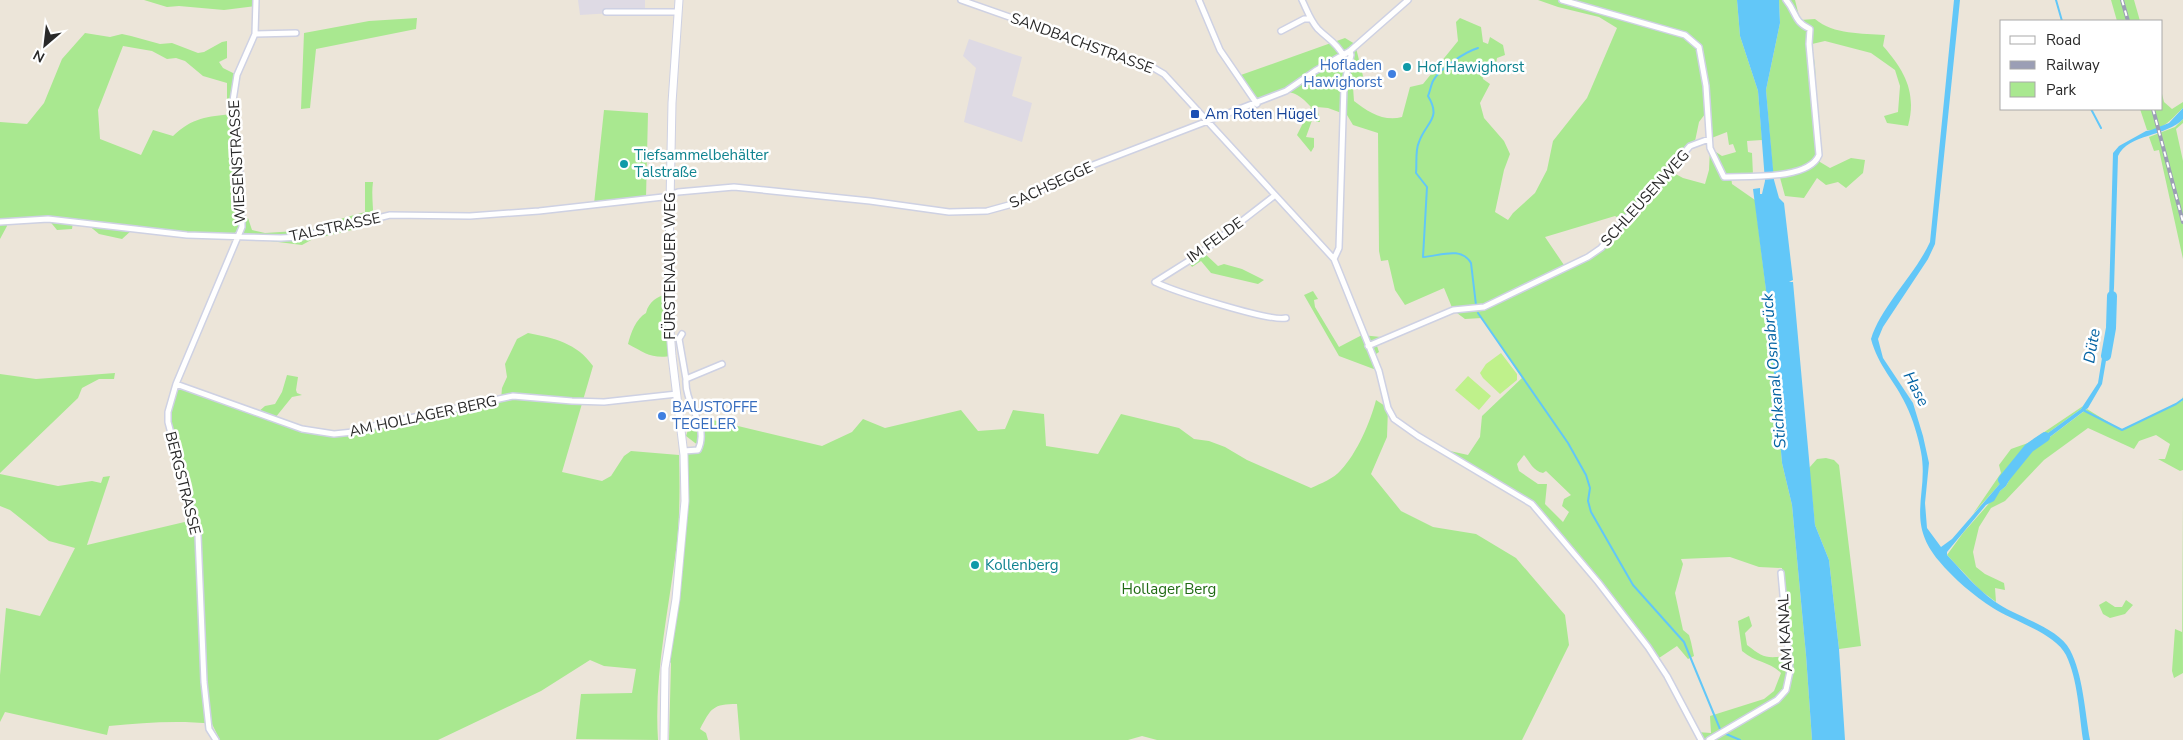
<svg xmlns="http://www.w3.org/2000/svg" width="2183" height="740" viewBox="0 0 2183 740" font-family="'Nunito Sans',sans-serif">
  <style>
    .industrial { fill: #dedae4 }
    .green { fill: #a9e890; fill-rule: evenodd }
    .pitch { fill: #bff18b }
    .water { fill: #62c7f8 }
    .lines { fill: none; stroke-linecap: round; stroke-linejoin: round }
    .stream { stroke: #62c7f8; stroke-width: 2 }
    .river { stroke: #62c7f8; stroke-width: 10 }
    .minor-casing { stroke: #ced1e3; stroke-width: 8 }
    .tertiary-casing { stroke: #ced1e3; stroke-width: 9 }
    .minor { stroke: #fff; stroke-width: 5 }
    .tertiary { stroke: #fff; stroke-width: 7 }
    .rail-casing { stroke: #9b9eb5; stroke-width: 4 }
    .rail { stroke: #fff; stroke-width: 2; stroke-dasharray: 5.5; stroke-linecap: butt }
    .culture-dot { fill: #0f9aa8; stroke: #fff; stroke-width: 2 }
    .shop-dot { fill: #3f7fe0; stroke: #fff; stroke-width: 2 }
    .transit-dot { fill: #1a4fb4; stroke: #fff; stroke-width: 2 }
    .labels { text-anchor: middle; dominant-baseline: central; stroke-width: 5; stroke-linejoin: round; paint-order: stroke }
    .street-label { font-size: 15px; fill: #292929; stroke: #fff }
    .shop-label { font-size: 15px; fill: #366cbe; stroke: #fff; text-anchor: end }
    .culture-label { font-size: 15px; fill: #0d838f; stroke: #fff; text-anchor: start }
    .transit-label { font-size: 15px; fill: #164399; stroke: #fff; text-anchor: start }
    .park-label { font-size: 15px; fill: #206b14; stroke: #fff }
    .water-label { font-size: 16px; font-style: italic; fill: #0262a3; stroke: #fff }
  </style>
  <rect width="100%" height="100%" fill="#ece5d9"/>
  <path class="industrial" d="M578 0H645V11L580 15Z
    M969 39 1022 57 1012 96 1032 103 1022 142 964 122 976 68 963 56Z"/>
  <path class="green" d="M144 0H256V6L224 10 179 6 167 7Z
    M1538 0H1737L1740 36 1758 91 1762 140 1747 141 1748 152 1752 153 1753 175 1731 177 1732 184 1755 200 1768 306 1782 463 1792 505 1806 655 1812 740H1701L1697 732 1711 733 1710 716 1764 699 1774 691 1781 673C1769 661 1756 663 1742 651L1738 621 1749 616 1752 626 1745 633 1747 645C1763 657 1765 659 1786 656L1782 568 1759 567 1730 557 1681 559 1683 564 1675 593 1683 630 1689 635 1691 642 1694 656 1688 659 1677 646 1656 660 1648 647 1532 504 1441 449 1468 455 1480 437 1482 416 1522 378 1482 318 1465 319 1453 310 1444 288 1405 305 1395 290 1388 260 1381 261 1379 251 1378 133 1353 125 1347 115 1328 108 1317 107 1320 122H1316L1315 112 1306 137 1314 138V147L1311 152 1297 135 1311 107C1289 83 1282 93 1257 104L1238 76 1345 38 1355 44 1363 76 1353 87 1354 101C1368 112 1384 122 1402 117L1410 87 1423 84 1458 41 1456 22 1460 18 1481 27 1483 42 1488 44 1490 37 1503 45 1505 55 1497 58 1495 70 1481 68 1483 79 1490 84 1480 103 1484 118 1504 141 1510 154 1504 170 1495 212 1508 220 1513 213 1535 193 1547 170 1553 141 1587 98 1617 28 1599 17 1558 7ZM1705 114 1709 139 1727 132 1729 145 1733 144 1736 152 1722 156 1710 148 1709 170 1705 184 1683 178 1672 172 1694 146 1699 122ZM1615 216 1623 221 1596 249 1566 268 1545 237ZM1524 455C1530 462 1533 471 1543 473L1546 471 1571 495 1564 499 1562 506 1569 512 1563 522 1545 504 1547 484H1538L1519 471 1517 464Z
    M1779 0H1795L1800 20 1815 19C1834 35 1862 33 1885 35L1883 46C1905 71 1917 93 1908 126L1887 123 1884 116 1898 112 1900 86 1895 70 1871 53 1825 41 1812 44 1815 66 1820 162 1830 168 1851 158 1865 160 1863 173 1846 188 1838 182 1826 185 1817 178 1804 198 1785 196 1779 174H1773L1766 90 1780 23Z
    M2111 0H2134L2140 21H2117Z
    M417 18 416 29 316 49 310 108 301 109 304 33 369 21Z
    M85 33 110 37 122 34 131 36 160 44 172 43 198 53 204 52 222 42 227 41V58L219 62 223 68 237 75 232 107 227 105V83L203 76 185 61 176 58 167 59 152 51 123 46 98 110 100 139 141 155 153 130 173 136C193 117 207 117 232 114L243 219 248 218 252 230 265 233 312 230 326 223 365 212V182H373C371 196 374 209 373 223L352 230 313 239 302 245 238 237 132 230 122 239 99 234 87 224 73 222 72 229 57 230 48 219 6 222 7 226 0 239V122L27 124 44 103 62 59Z
    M2162 94 2164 102 2172 109 2183 102V108C2172 118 2163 131 2147 130L2140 109H2162Z
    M604 110 648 113 646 198 594 204Z
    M2183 119V123L2176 129 2183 161V259L2159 150 2154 151 2149 137 2175 127Z
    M1202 251 1218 266 1224 264 1242 269 1264 280 1258 284 1211 273 1201 261 1192 267 1188 261Z
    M1313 291 1318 299 1314 300 1315 307 1339 347 1362 335 1390 338 1376 343 1379 352 1373 356 1379 371 1339 356 1304 295Z
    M668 293 672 356C651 359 645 353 628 344 631 332 636 319 646 313 649 301 657 297 668 293Z
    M528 333C554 338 577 343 593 366L562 472 602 481 611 476 624 456 631 451 679 455C680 489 680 524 675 558 667 619 654 678 658 740L576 739 581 694 632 693 636 669 604 666 590 660 541 691 438 740H220L212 724C178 720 143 723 109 726L107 735 5 712 0 722V675L6 608 40 616 75 548 49 541 10 510 0 506V474L58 486 92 481 101 483 103 477 110 476 87 545 193 520 168 422 176 384 258 412 265 406 275 404 282 392 287 375 298 377 296 390 297 393 302 395 292 397 275 418 302 429 334 434 501 399 502 388 507 377 505 364 517 339Z
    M115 373 114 379H99L82 388 78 398 0 473V374L36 379Z
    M2183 396V470L2180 471 2158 459H2165L2170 444 2156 435 2139 441 2134 449 2088 428 2044 460 2005 501 1991 508 1979 527 1973 552 1976 567 1985 574 2004 583 2005 590 1995 588 1996 602 1980 590 1947 555 1963 533 2000 491 2006 486 2013 473 2034 449 2087 409 2121 430 2182 401Z
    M1376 400 1388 408 1387 437 1371 474 1401 511 1433 527 1476 534 1516 558 1565 615 1569 645 1522 740H1157L1142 736 1128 740H740L737 704C713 704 711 708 700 729L706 733 708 740H669L671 663 666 659 683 522 684 451 698 450 699 446 686 436 689 427 687 421 690 418 696 420H713L822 446 852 432 863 419 885 428 961 410 978 431 1005 429 1013 410 1044 414 1046 446 1098 454 1121 414 1179 428 1194 439 1209 441 1225 447 1247 460 1311 488C1322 483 1333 479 1341 470 1357 453 1370 423 1376 400Z
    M2083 406 2081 409 2041 438 1973 514 2001 473 1999 465 2011 449 2028 443Z
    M1826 458 1834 460 1839 465 1861 646 1839 649 1829 560 1815 525 1809 468 1817 459Z
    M2182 496 2183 673 2174 678 2172 671 2175 629 2182 632Z
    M2126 600 2133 605 2125 614 2110 618 2103 614 2099 605 2106 601 2115 607H2122Z"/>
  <path class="pitch" d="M1501 353 1517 374V380L1500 394 1483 378 1480 373 1486 364Z
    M1468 376 1491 396 1479 410 1455 390Z"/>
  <path class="water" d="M1737 0H1779L1780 23 1766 90 1774 180 1779 198 1784 203 1793 280 1789 282H1793L1815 525 1829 560 1839 649 1845 740H1812L1806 655 1792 505 1782 463 1768 306 1753 189 1760 188V194H1762L1765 181 1758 91 1740 36Z
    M1954 0H1960L1935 244 1928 259 1883 327 1878 339 1883 358 1913 403 1923 436 1929 463 1925 503 1927 528 1941 547 1952 539 2030 449 2041 438 2081 409 2098 383 2106 333 2109 300 2113 153 2119 146 2146 131 2151 130 2169 123 2183 108V119C2168 136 2128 134 2118 156L2114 288 2107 355 2102 384 2088 408 2034 449 2013 473 2006 486 2000 491 1994 501 1986 505 1947 552V555C1962 571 1976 588 1994 601 2015 617 2057 626 2070 650 2083 674 2085 713 2090 740H2083C2079 713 2078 680 2066 655 2055 633 2013 621 1993 608 1974 596 1953 578 1939 561 1905 521 1929 494 1921 452 1918 437 1913 419 1906 405 1895 381 1878 366 1871 339 1881 306 1915 275 1930 242Z"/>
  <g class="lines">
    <path class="stream" d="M2056 0 2062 21
      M2091 109 2101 128
      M1476 305 1471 263C1461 246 1440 256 1423 257L1427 187 1416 173C1417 164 1415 150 1419 142 1426 122 1442 119 1428 96 1430 91 1431 85 1433 81 1439 69 1465 52 1478 48
      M1478 313 1568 443 1586 475 1590 488 1588 501 1591 512 1633 585 1684 642 1720 729
      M2083 410 2122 430 2176 404 2183 399
      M1726 734 1740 740"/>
    <path class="river" d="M2106 356 2111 328 2112 296
      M2003 480 2029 448 2045 437"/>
    <defs>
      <path id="minor" d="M961 0 1152 67 1164 74 1334 259 1379 371 1388 408 1394 419 1418 436 1532 504 1598 582 1648 647 1667 676 1701 740
        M1199 0 1220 50 1257 104
        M1302 0C1307 10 1310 20 1318 29 1328 39 1336 42 1343 55
        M1562 0 1685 35 1699 47 1706 86 1710 148 1724 177C1748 176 1809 180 1819 155L1809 44 1810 29C1793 21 1797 13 1786 0
        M606 12H678
        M1281 31 1304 19H1310
        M255 34 296 33
        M0 222 48 219 187 235 281 238 300 237 390 215 470 216 539 211 663 197 678 192 734 187 870 201 949 212 987 211 1016 203 1085 168 1286 91 1315 71 1350 51 1408 0
        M1334 259 1339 248 1344 86 1351 55 1350 51
        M1155 282 1198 255 1274 196
        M1155 282C1173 291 1270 322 1286 318
        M682 334 679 339 686 379
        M1368 346 1453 310 1484 307 1588 257 1601 248 1690 146 1709 139
        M176 384 302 429 334 434 353 432 377 425 513 396 572 401 604 402 677 394
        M684 451 698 450C710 425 684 405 686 379L722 364
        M216 740 209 729 204 682 198 535 168 422V412L176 384 242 227 241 183 232 107 237 75 255 34 256 0
        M1709 740 1777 700 1786 690 1790 671 1781 573"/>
      <path id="tertiary" d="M664 740 665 668 676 599 685 501 684 455 672 356 668 303 672 103 679 0"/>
    </defs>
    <use href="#minor" class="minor-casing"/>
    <use href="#tertiary" class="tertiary-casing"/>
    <use href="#minor" class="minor"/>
    <use href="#tertiary" class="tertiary"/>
    <defs>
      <path id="rail" d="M2122 0 2128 21
        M2153 109 2183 222"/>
    </defs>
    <use href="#rail" class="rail-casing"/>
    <use href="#rail" class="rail"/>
  </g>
  <g class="culture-dot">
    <circle cx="1407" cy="67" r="5"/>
    <circle cx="624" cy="164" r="5"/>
    <circle cx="975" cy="565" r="5"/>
  </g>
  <g class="shop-dot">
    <circle cx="1392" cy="74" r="5"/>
    <circle cx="662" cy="416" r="5"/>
  </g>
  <rect class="transit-dot" x="1190" y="109" width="10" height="10" rx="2.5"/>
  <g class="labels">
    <g class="street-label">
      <text transform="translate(1082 43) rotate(20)">SANDBACHSTRASSE</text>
      <text transform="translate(237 162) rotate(-93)">WIESENSTRASSE</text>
      <text transform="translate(1051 185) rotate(-25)">SACHSEGGE</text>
      <text transform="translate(1645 198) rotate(-48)">SCHLEUSENWEG</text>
      <text transform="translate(335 227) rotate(-12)">TALSTRASSE</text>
      <text transform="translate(1215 240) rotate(-36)">IM FELDE</text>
      <text transform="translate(670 266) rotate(-90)">FÜRSTENAUER WEG</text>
      <text transform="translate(423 416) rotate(-12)">AM HOLLAGER BERG</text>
      <text transform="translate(183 483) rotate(76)">BERGSTRASSE</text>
      <text transform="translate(1785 633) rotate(-93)">AM KANAL</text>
    </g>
    <g class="shop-label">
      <text x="1382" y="65">Hofladen<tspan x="1382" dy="17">Hawighorst</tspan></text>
      <text x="672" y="407" text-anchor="start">BAUSTOFFE<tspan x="672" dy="17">TEGELER</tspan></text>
    </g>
    <g class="culture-label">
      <text x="1417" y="67">Hof Hawighorst</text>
      <text x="634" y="155">Tiefsammelbehälter<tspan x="634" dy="17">Talstraße</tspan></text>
      <text x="985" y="565">Kollenberg</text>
    </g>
    <g class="transit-label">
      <text x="1205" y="114">Am Roten Hügel</text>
    </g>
    <g class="park-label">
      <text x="1169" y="589">Hollager Berg</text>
    </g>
    <g class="water-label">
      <text transform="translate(2092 346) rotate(-80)">Düte</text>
      <text transform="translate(1774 371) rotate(-95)">Stichkanal Osnabrück</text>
      <text transform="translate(1916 389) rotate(62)">Hase</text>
    </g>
  </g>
  <rect x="2000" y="20" width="162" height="90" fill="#ffffff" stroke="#a9a9a9"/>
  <rect x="2010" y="36" width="25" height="8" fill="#ffffff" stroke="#a9a9a9"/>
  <text x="2046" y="45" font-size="15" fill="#292929">Road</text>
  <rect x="2010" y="61" width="25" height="8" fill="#9b9eb5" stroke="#a9a9a9"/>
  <text x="2046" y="70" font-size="15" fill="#292929">Railway</text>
  <rect x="2010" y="82" width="25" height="15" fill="#a9e890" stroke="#a9a9a9"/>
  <text x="2046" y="95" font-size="15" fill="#292929">Park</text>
  <g transform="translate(45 45) rotate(208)" stroke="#ffffff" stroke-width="4" paint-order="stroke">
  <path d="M0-4L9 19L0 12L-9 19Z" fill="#292929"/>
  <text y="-8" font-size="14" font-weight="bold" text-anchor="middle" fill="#292929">N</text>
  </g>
</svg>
